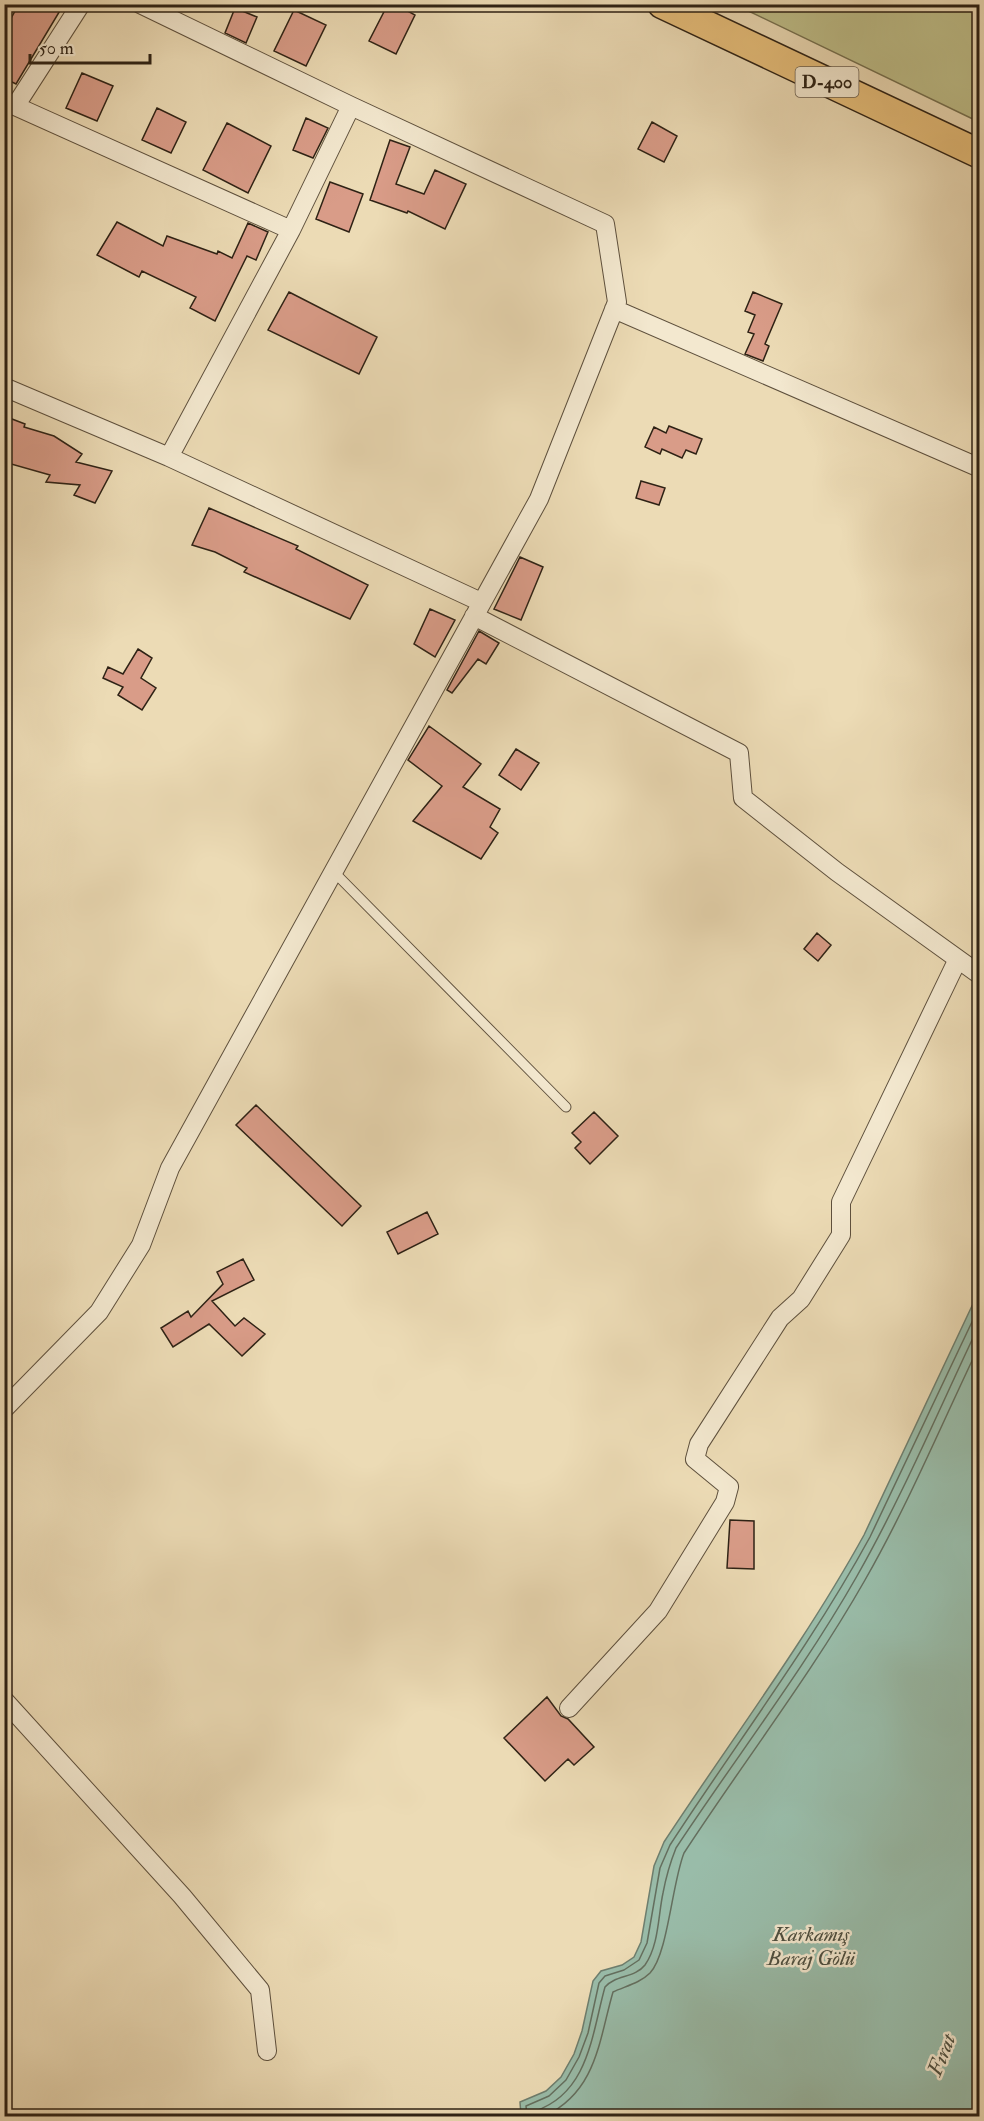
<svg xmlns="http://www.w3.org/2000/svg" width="984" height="2121" viewBox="0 0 984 2121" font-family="'IM FELL Double Pica',serif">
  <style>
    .green { fill: #bebe89; stroke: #76704f; stroke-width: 1.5 }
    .water { fill: #99bca9; stroke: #6e7e6e; stroke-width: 1.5 }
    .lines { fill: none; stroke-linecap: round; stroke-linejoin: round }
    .shore { stroke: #646f5f; stroke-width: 1.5 }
    .building { fill: #d99c88; stroke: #2e2215; stroke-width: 1.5 }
    .service-casing { stroke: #5e503d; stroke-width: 11 }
    .minor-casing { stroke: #5e503d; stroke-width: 20 }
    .primary-casing { stroke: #2e2215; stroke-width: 31 }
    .service { stroke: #f3e8cf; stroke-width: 9 }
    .minor { stroke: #f3e8cf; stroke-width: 18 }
    .primary { stroke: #e6be7a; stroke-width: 28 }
    .labels { text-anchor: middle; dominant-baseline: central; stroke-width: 5; stroke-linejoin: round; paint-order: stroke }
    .shield { fill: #f3e8cf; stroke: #695d4d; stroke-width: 1.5 }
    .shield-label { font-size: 18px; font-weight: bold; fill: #2e2215 }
    .water-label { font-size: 21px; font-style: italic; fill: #4e5041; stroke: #f3e8cf }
  </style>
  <rect width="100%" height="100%" fill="#ecdbb5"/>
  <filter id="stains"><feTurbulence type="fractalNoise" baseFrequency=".00333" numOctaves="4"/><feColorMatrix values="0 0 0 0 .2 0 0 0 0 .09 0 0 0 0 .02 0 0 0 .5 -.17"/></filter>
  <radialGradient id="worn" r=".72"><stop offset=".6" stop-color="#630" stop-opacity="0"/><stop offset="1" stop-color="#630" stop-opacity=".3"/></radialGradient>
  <path class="green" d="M736 5H979V122Z"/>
  <path class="water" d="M979 1291V2116H521L520 2102 546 2091 561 2077 574 2054 582 2031 593 1981 601 1971 622 1965 634 1957 641 1942 654 1866 664 1842C731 1740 805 1642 864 1535Z"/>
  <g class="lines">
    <path class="shore" d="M527 2116 526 2106 549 2096 566 2080 579 2057 588 2033 599 1983 605 1976 624 1970 639 1960 647 1943 660 1868 670 1845C737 1742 811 1645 870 1537L980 1305
      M534 2116 535 2111C589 2093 592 2033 605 1987 615 1975 635 1978 645 1965 659 1945 658 1916 663 1893 666 1877 670 1863 676 1848 736 1757 803 1671 857 1576 903 1495 940 1407 980 1323
      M545 2116C597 2091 599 2040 613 1992 626 1986 640 1983 650 1973 668 1954 672 1883 684 1853 744 1761 811 1675 865 1580 908 1505 942 1423 980 1344"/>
  </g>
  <path class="building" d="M19 4H64L16 84 4 78V31Z
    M388 4H395L415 15 396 54 369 41Z
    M235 8 257 17 246 43 225 33Z
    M294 10 326 25 306 66 274 51Z
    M82 73 113 86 97 121 66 108Z
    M157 108 186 122 171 153 142 140Z
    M306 118 328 128 313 158 293 150Z
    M652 122 677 136 664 162 638 149Z
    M227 123 271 146 248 193 203 170Z
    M390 140 410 147 396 184 424 194 435 170 466 184 445 229 408 211 407 213 370 200Z
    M330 182 363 194 349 232 316 219Z
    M117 222 163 246 167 236 217 254 218 251 232 258 248 223 268 232 256 260 247 256 215 321 190 308 196 297 142 271 139 277 97 255Z
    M289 292 377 337 359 374 268 330Z
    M753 292 782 304 765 344 769 346 763 361 745 354 754 334 748 332 755 315 745 311Z
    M12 419 25 424 24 427 54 436 82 454 76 462 112 471 95 503 74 495 80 485 46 482 50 475 4 462V435Z
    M669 426 702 439 696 454 686 450 682 458 662 449 660 454 645 447 654 427 666 433Z
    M641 481 665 488 659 505 636 498Z
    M209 508 298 546 296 549 368 585 350 619 244 572 247 568 215 552 192 545Z
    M520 557 543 567 521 620 494 609Z
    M430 609 455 620 435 657 414 644Z
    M479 631 499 643 486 664 478 659 452 693 447 690Z
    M138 649 152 658 141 678 156 688 142 710 118 695 123 687 103 678 108 667 123 674Z
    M429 726 481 764 463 787 500 809 490 827 498 833 481 859 413 821 442 786 408 760Z
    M516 749 539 763 521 790 499 775Z
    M817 933 831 945 818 961 804 949Z
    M256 1105 361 1206 342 1226 236 1125Z
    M594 1112 618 1136 590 1164 575 1148 581 1142 572 1133Z
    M427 1212 438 1234 398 1254 387 1232Z
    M243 1259 254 1280 212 1301 235 1326 244 1318 265 1334 242 1356 209 1324 173 1347 161 1328 188 1311 191 1317 223 1284 217 1272Z
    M730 1520 754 1521V1569L727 1568Z
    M547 1697 561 1716 568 1719 594 1747 574 1765 568 1759 545 1781 504 1738Z"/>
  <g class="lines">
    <defs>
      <path id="service" d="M333 871 566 1107"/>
      <path id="minor" d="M4 101 291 230
        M16 105 81 4
        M614 309 980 468
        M4 387 169 457 481 602
        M169 457 291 230 351 106
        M474 616 739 753 743 798 837 872 980 975
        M4 1409 99 1312 141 1245 170 1168 539 499 617 302 605 224 351 106 140 4
        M4 1700 182 1896 260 1990 267 2051
        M569 1708 658 1611 725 1502 729 1487 695 1459 699 1444 780 1318 801 1299 841 1235V1202L957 961"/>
      <path id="primary" d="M662 4 980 154"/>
    </defs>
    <use href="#service" class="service-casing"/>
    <use href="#minor" class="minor-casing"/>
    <use href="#primary" class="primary-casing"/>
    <use href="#service" class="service"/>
    <use href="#minor" class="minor"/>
    <use href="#primary" class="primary"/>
  </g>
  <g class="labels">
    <rect class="shield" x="795.5" y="67" width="63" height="30" rx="4.5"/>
    <g class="shield-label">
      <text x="827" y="82">D-400</text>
    </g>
    <g class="water-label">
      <text x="811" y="1934">Karkamış<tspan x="811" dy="24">Baraj Gölü</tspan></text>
      <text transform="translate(942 2055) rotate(-68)">Fırat</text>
    </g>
  </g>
  <rect width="984" height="2121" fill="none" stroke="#ecdbb5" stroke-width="24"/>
  <rect x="6" y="6" width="972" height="2109" fill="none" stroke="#2e2215" stroke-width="3"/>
  <rect x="12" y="12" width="960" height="2097" fill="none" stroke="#2e2215" stroke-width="1.5"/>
  <path d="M30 54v9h120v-9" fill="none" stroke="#2e2215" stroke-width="3"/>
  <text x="39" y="54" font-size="18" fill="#2e2215" stroke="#f3e8cf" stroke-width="4.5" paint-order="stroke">50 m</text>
  <rect width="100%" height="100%" filter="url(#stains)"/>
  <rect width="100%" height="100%" fill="url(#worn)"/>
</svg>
